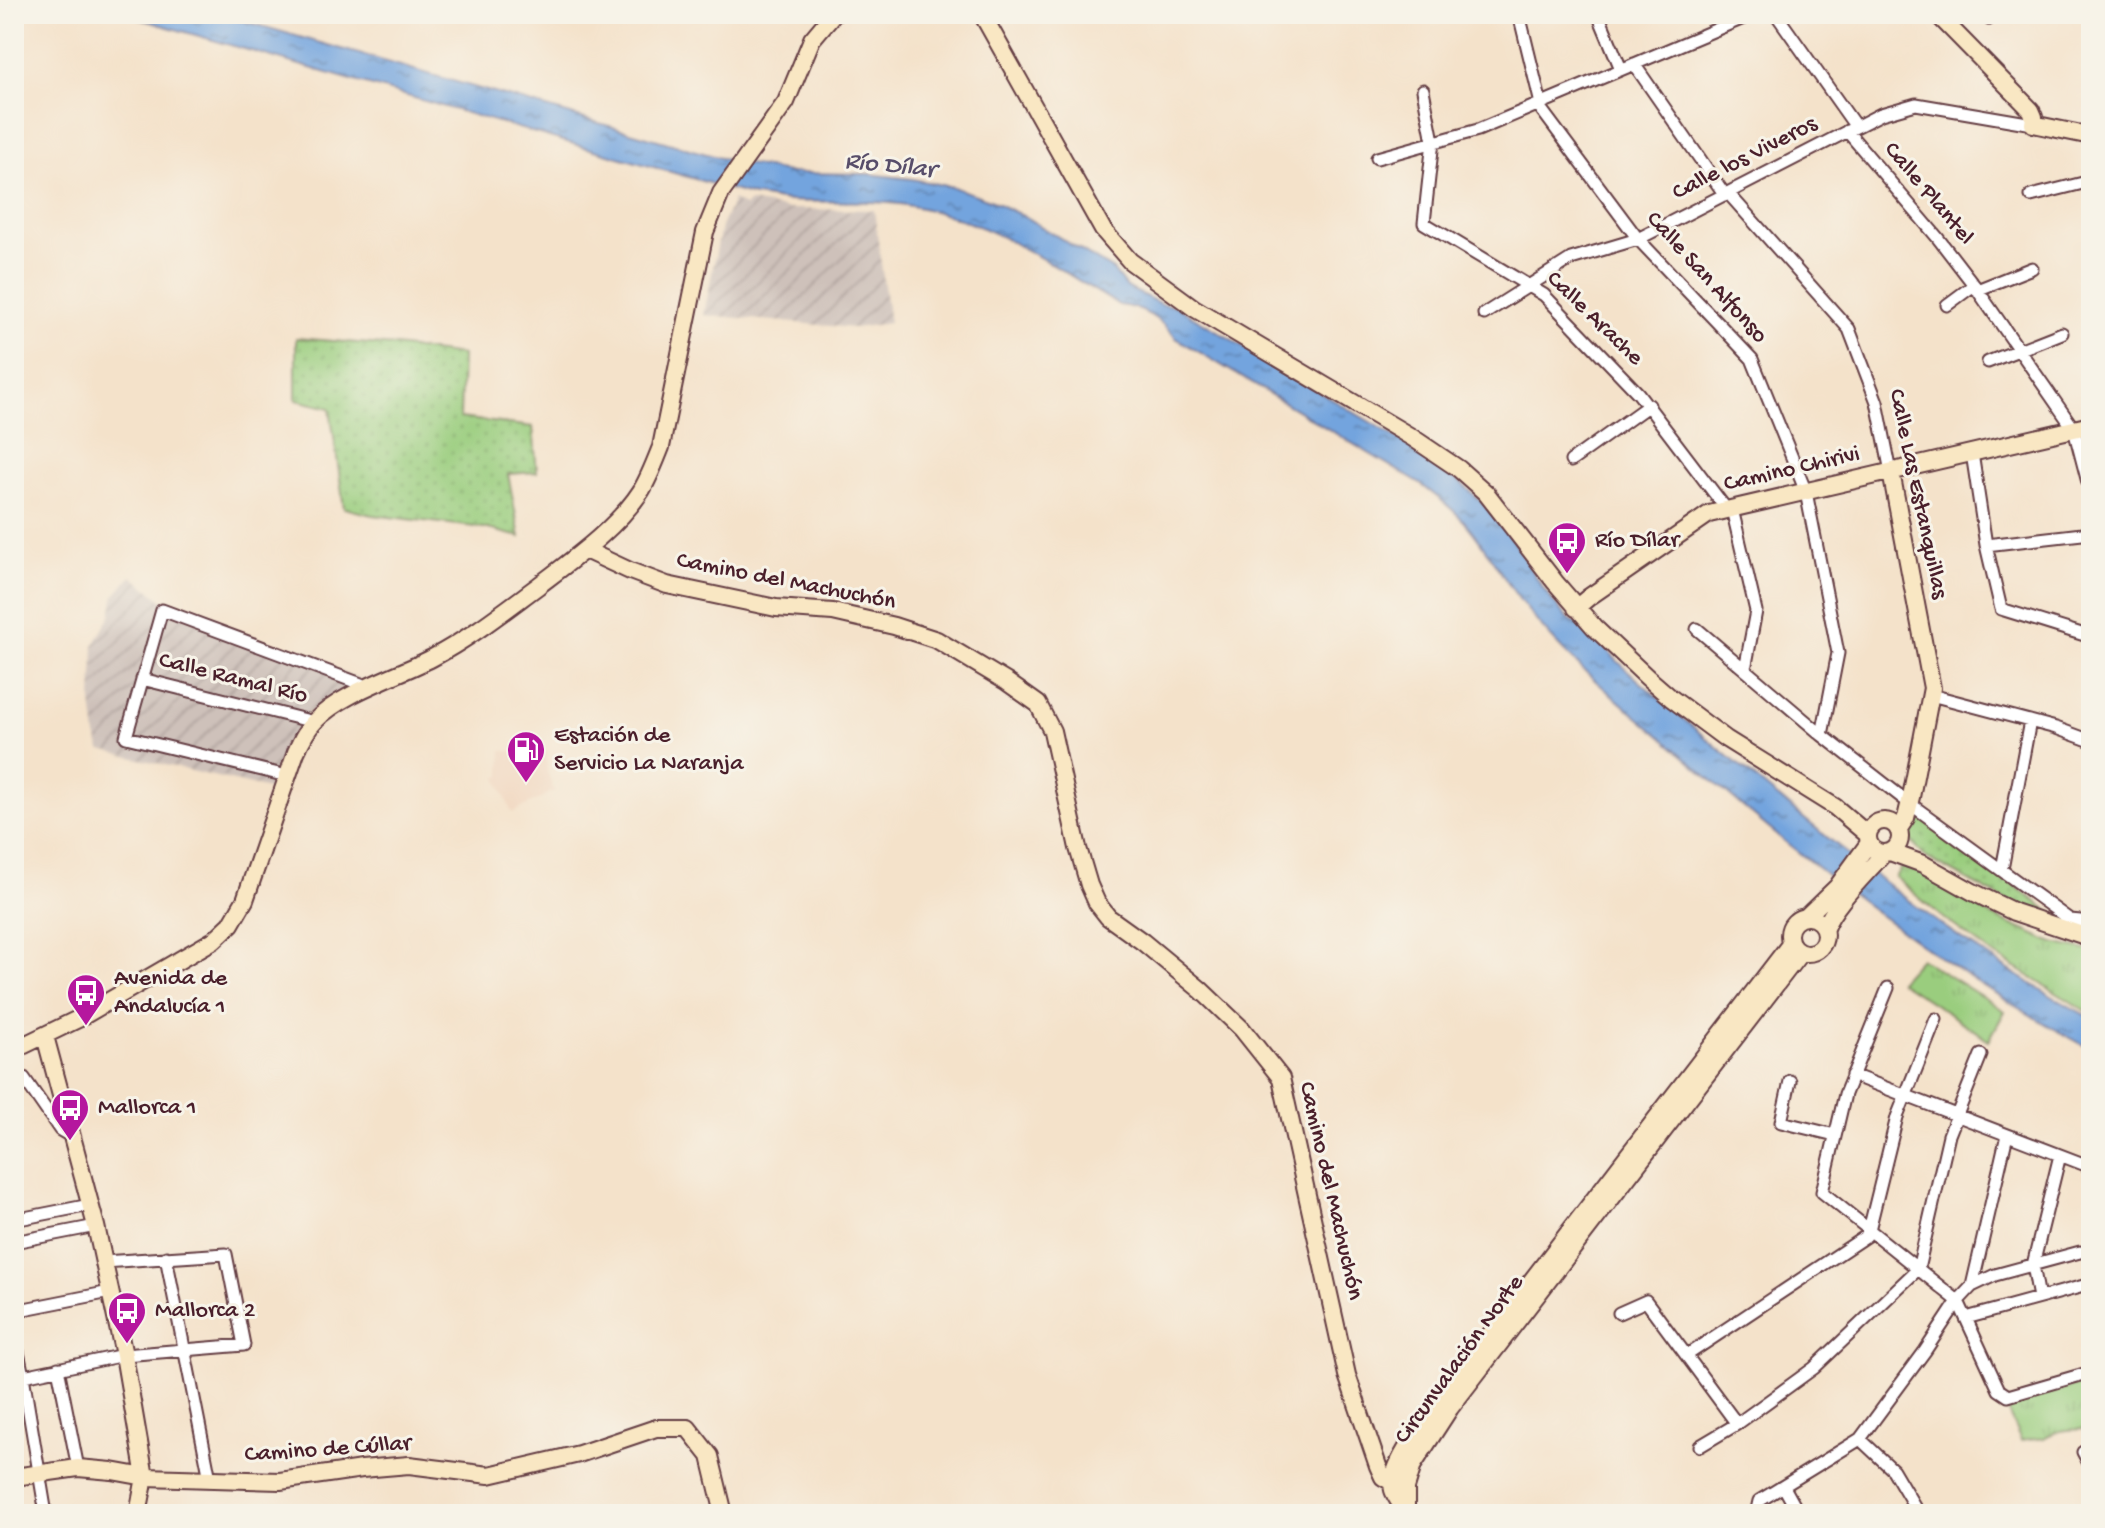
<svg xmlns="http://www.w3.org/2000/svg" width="2105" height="1528" viewBox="0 0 2105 1528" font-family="'Gochi Hand',sans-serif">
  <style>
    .built { fill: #f1d5bd }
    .industrial { fill: url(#industrial-furrows) }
    .grass { fill: url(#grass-dots); stroke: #727654; stroke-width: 2 }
    .park { fill: url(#park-tufts); stroke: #727654; stroke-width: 2 }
    .water { fill: url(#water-ripples); stroke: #5e6284; stroke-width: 2 }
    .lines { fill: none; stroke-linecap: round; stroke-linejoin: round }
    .street-casing { stroke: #643c43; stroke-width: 15 }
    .secondary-casing { stroke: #643c43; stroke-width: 20 }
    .street { stroke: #fff; stroke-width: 11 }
    .secondary { stroke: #f9e7c3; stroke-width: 16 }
    .labels { text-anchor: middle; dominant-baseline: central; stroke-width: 6; stroke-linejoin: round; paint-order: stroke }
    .street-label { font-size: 24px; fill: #4a1f2b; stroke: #f7f3e8 }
    .poi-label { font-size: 24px; fill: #4a1f2b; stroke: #f7f3e8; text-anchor: start }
    .water-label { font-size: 26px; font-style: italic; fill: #584e6a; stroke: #f7f3e8 }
  </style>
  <defs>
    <pattern id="industrial-furrows" width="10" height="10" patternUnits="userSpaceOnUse" patternTransform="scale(2)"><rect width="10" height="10" fill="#cec1ba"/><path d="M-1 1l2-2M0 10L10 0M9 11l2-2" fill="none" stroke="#b2a5a0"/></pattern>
    <pattern id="grass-dots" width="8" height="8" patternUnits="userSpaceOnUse" patternTransform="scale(2)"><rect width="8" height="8" fill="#9acd7e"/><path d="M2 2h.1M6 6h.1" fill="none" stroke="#86b06d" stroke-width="1.8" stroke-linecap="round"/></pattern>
    <pattern id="park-tufts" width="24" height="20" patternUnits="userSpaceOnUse" patternTransform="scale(2)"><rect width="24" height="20" fill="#9acd7e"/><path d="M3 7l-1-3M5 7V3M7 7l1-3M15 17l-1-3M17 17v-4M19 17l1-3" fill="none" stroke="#86b06d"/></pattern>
    <pattern id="water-ripples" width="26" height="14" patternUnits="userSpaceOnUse" patternTransform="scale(2)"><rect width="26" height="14" fill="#73a4de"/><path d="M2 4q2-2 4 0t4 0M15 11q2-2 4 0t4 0" fill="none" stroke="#6085b4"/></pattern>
  </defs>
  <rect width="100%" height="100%" fill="#f7f3e8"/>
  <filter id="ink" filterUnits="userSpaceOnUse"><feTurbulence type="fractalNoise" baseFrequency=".0125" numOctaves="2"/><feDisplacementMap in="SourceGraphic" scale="16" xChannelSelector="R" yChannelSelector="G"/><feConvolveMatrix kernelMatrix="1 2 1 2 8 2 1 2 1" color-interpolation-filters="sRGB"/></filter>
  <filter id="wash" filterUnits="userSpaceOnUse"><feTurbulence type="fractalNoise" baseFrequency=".006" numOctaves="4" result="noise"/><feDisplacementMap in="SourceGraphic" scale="32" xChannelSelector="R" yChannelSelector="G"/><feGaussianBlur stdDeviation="1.8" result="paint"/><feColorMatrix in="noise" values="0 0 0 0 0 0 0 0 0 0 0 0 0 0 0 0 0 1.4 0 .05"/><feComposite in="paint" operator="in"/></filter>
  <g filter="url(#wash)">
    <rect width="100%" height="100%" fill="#f4e2ca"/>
    <path class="built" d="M502 751 547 752V770L554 791 512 813 497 778 501 776Z"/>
    <path class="industrial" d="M733 200 744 206 750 202 789 209 874 210 889 323 854 328 704 315 721 227Z
      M132 576 164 602 360 679 308 713 298 726 273 790 101 750 96 736 92 702 94 645 111 615 115 595Z"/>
    <path class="grass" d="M296 338 395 346 462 355 460 418 533 427 537 472 508 474 520 537 484 528 372 515 344 508 330 408 296 400Z
      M1918 818 1927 822 2067 924 2017 907 1925 857 1907 836 1906 830 1910 821Z"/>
    <path class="park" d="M1905 862 1992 916 2053 943 2091 951V1014L1991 953 1937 913 1895 877Z
      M1920 958 2005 1011 1989 1040 1899 981Z
      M2091 1381V1429C2074 1430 2059 1428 2044 1438L2021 1441 2005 1406Z"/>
    <path class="water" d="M123 14H220L731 161 791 173 869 174 912 179 953 187 990 200 1025 217 1113 270 1126 287 1161 304 1175 306 1419 451C1453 474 1483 499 1508 533 1528 561 1542 593 1567 617 1573 622 1581 626 1587 631 1601 642 1612 657 1626 669 1666 706 1709 740 1751 775 1858 864 1967 952 2091 1018V1049C1942 970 1807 864 1680 753 1642 720 1602 689 1566 653 1546 633 1528 612 1512 589 1496 566 1482 541 1463 520 1450 506 1436 496 1422 485L1176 338C1162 320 1142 307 1119 305 1048 263 984 216 900 204 863 199 827 203 790 201 778 200 766 197 754 196Z"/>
  </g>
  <g filter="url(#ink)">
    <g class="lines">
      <defs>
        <path id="street" d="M1519 14 1541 104
          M1598 14 1621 69
          M1776 14 1856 127
          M1987 14 1989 19
          M1634 64 1725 195
          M1423 90 1433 141 1424 223 1544 295 1638 393 1727 510
          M1538 105 1638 239 1752 359 1806 492 1838 653 1822 735
          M1847 131 1937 237 1974 285 2074 429 2091 494
          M1377 158 1478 130 1753 14
          M1728 193 1849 329 1877 402 1891 472
          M2031 196 2091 181
          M1977 290 2032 268
          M1947 305 1974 285
          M1484 314 1571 259 1638 239 1881 114 1916 104 2033 124
          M1988 362 2062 333
          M1972 453 1986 545 2001 609 2091 637
          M1571 461 1649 405
          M1732 509 1756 611 1746 664 1743 668
          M1986 545 2091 533
          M1697 629 1822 735 1909 803 2070 920 2091 922
          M142 679 314 722
          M1931 695 2056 728 2091 741
          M287 776 126 737 162 610 361 684 364 690
          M1999 868 2003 864 2030 721
          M1888 988 1845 1094 1822 1192 1958 1301 1999 1390 2008 1396 2091 1372
          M1852 1075 2091 1167
          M24 1078 60 1130 72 1137
          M1790 1081 1781 1122 1835 1135
          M14 1220 90 1205
          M14 1242 96 1226
          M166 1257 210 1479
          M1972 1286 2007 1135
          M2039 1298 2033 1265 2060 1155
          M14 1311 110 1292
          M1619 1313 1646 1301 1737 1424
          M1966 1318 2091 1284
          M14 1333 23 1376 46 1514
          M1687 1355 1866 1236 1869 1230 1897 1117 1936 1019
          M58 1368 78 1468
          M14 1378 124 1355 244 1345 226 1254 103 1262
          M1860 1439 1893 1470 1919 1514
          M1700 1446 1737 1424 1814 1368 1918 1269 1949 1135 1981 1055
          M2083 1452 2091 1467
          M1784 1487 1799 1514
          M1756 1514 1759 1501 1860 1439 1925 1351 1958 1301 1972 1286 1995 1275 2080 1252"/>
        <path id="secondary" d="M982 14 1103 230 1130 261 1194 308 1413 438 1459 469 1486 493 1555 582 1594 627 1648 678 1671 698 1726 739 1835 807 1868 835
          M1937 14 2031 110 2034 117 2033 124 2091 136
          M1891 472 1932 688 1911 797 1906 818 1898 830
          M585 550 630 571 667 585 776 608 833 612 894 626 937 640 1007 682 1038 704 1052 731 1078 848 1089 885 1097 903 1108 917 1143 942 1201 990 1242 1029 1281 1078 1347 1375 1378 1466 1383 1477 1392 1482
          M1576 608 1589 597 1709 514 2091 425
          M1868 837a16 16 0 1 1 32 0a16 16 0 1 1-32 0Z
          M1890 852 1923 864 1973 892 2014 912 2091 938
          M1807 916 1837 887 1869 843
          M1789 935a18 18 0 1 1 36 0a18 18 0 1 1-36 0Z
          M1825 928C1834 904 1867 873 1884 853
          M45 1036 96 1226 124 1355 145 1477 138 1514
          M14 1050 78 1019 214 940 231 924 245 900 296 752C301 741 306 730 315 721 341 693 397 676 432 658 470 638 504 611 538 586 572 560 617 528 641 491 649 478 655 462 661 447L705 232 721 193 786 102 812 39 833 14
          M14 1477 78 1468 112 1471 145 1477 280 1481 362 1469 409 1465 489 1475 579 1454 656 1428H688L710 1456 724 1514
          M1406 1512C1402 1505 1395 1497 1393 1490 1387 1470 1422 1426 1433 1409L1791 943
          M1406 1512V1488L1413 1465 1450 1408 1801 952"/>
      </defs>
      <use href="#street" class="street-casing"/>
      <use href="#secondary" class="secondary-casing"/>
      <use href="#street" class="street"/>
      <use href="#secondary" class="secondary"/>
    </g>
  </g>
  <defs>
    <symbol id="bus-pin" viewBox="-11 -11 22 30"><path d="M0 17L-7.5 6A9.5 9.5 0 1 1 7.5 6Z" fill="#b5179e" stroke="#f7f3e8"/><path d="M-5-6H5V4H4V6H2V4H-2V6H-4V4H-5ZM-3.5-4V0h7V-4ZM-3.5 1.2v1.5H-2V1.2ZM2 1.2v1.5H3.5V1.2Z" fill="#fff"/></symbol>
    <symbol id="fuel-pin" viewBox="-11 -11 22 30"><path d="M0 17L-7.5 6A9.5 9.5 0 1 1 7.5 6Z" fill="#b5179e" stroke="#f7f3e8"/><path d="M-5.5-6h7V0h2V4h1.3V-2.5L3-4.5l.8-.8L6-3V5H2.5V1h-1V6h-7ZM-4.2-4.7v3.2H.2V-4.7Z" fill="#fff"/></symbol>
  </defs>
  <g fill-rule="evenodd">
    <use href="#bus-pin" x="1545" y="519" width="44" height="60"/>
    <use href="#fuel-pin" x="504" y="728" width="44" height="60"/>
    <use href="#bus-pin" x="64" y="971" width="44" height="60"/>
    <use href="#bus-pin" x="48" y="1086" width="44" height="60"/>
    <use href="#bus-pin" x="105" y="1289" width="44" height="60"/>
  </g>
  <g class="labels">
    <g class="street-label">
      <text transform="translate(1745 159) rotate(-27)">Calle los Viveros</text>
      <text transform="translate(1928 194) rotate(50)">Calle Plantel</text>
      <text transform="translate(1706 278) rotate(48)">Calle San Alfonso</text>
      <text transform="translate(1594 319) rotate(44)">Calle Arache</text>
      <text transform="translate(1792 470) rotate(-13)">Camino Chirivi</text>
      <text transform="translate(1917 494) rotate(78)">Calle Las Estanquillas</text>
      <text transform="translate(786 582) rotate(11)">Camino del Machuchón</text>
      <text transform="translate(233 679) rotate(14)">Calle Ramal Río</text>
      <text transform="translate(1330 1191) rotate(77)">Camino del Machuchón</text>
      <text transform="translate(1460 1360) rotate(-54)">Circunvalación Norte</text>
      <text transform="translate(328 1450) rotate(-4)">Camino de Cúllar</text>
    </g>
    <g class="poi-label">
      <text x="1595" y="541">Río Dílar</text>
      <text x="554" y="736">Estación de<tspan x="554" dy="28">Servicio La Naranja</tspan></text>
      <text x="114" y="979">Avenida de<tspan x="114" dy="28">Andalucía 1</tspan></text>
      <text x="98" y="1108">Mallorca 1</text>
      <text x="155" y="1311">Mallorca 2</text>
    </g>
    <g class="water-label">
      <text transform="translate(890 167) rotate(6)">Río Dílar</text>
    </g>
  </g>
  <rect width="2105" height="1528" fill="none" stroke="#f7f3e8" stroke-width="48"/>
</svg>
